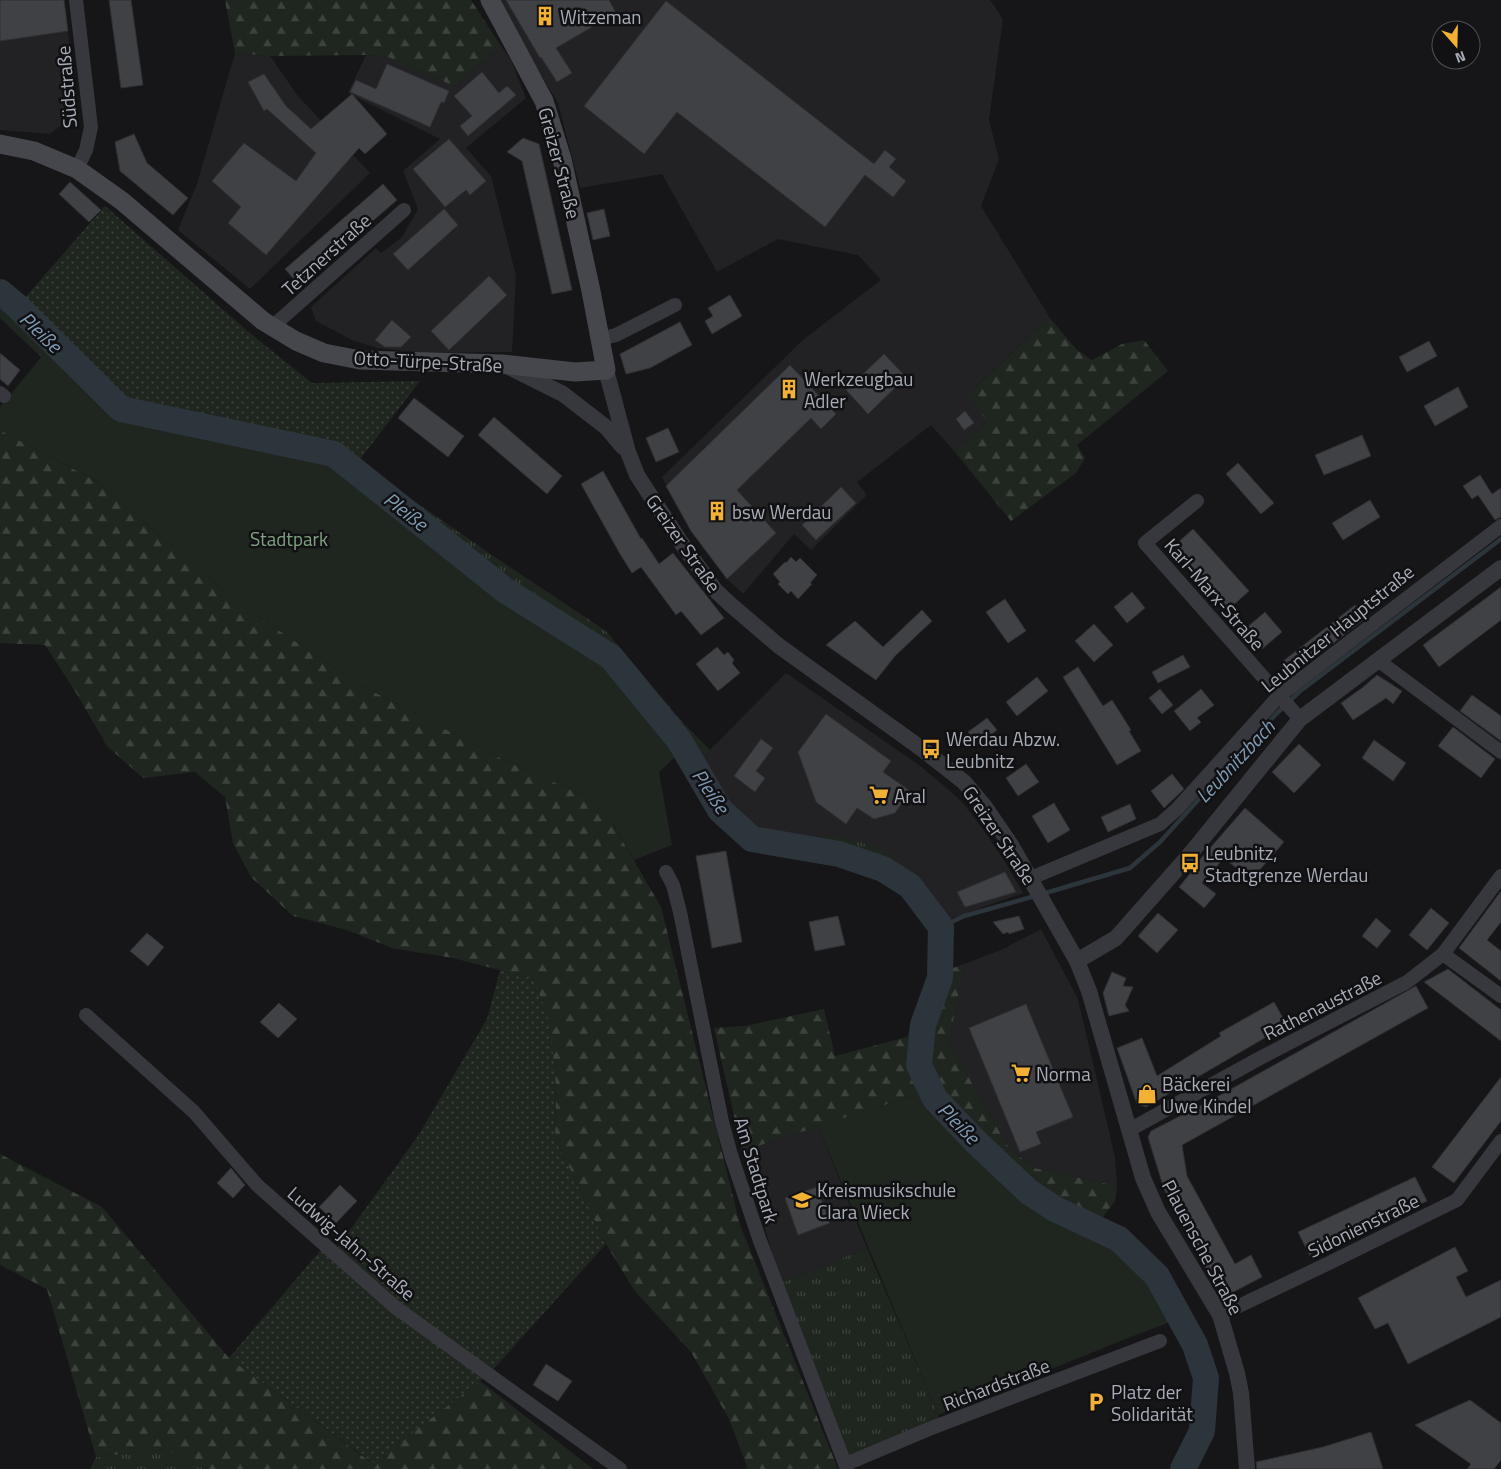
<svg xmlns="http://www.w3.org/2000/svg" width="1501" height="1469" viewBox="0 0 1501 1469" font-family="'Titillium Web',sans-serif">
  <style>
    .built { fill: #222225 }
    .grass { fill: url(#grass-tufts) }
    .forest { fill: url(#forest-firs) }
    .park { fill: #1e261f }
    .garden { fill: url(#garden-dots) }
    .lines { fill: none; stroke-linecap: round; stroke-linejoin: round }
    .stream { stroke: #2c353c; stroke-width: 4.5 }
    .river { stroke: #2c353c; stroke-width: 26 }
    .building { fill: #404145; stroke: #303034 }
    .minor { stroke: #37383d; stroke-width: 14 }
    .tertiary { stroke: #37383d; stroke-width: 16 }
    .secondary { stroke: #45474d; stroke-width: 19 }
    .labels { text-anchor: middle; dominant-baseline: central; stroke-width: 5; stroke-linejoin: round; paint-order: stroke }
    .poi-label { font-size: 19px; fill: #a8adb8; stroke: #111113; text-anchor: start }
    .street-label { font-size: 19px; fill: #a8adb8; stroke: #111113 }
    .park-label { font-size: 19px; fill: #7fa381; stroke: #111113 }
    .water-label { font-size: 20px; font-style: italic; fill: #7f9bb3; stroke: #111113 }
  </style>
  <defs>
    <pattern id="grass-tufts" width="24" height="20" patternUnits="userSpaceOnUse" patternTransform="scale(1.25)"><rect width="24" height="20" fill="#1e261f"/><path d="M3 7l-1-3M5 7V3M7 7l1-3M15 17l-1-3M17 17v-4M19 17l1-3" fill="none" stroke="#3c433d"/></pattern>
    <pattern id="forest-firs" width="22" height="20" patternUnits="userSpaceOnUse" patternTransform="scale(1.25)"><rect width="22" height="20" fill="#1e261f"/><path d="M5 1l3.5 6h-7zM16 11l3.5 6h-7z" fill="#3c433d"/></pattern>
    <pattern id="garden-dots" width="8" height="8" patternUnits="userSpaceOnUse" patternTransform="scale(1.25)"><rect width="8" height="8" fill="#1e261f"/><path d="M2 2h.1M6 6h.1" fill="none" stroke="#3c433d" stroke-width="1.8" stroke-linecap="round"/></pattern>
  </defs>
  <rect width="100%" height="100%" fill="#161618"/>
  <path class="built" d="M0 0H64L76 97 73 116 50 134 0 130Z
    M496 0H990L1003 19 989 120 999 159 981 206 1050 318 973 389 987 421 955 452 931 425 857 482 867 495 811 550 794 534 743 594 727 579 691 531 662 477 804 339 881 280 858 255 778 239 717 272 662 174 580 188 558 103Z
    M501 46 511 60 526 98 466 148 491 176 516 276 512 352 424 353 378 348 354 341 316 321 311 307 376 248 381 253 402 237 418 209 403 171 440 139 348 93 366 55 388 57 454 86Z
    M235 53 270 56 298 96 370 173 250 289 178 230 197 184Z
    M786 673 919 765 949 790 963 803 985 832 1005 862 1023 893 947 920 936 901 805 836 765 830 741 814 720 793 701 762 710 750Z
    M1041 929 1078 999 1115 1157 1117 1186 1034 1168 1009 1148 949 1043 964 964 1003 949Z
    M818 1126 867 1248 781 1283 742 1151Z"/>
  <path class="grass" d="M0 280 124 404 335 442 358 462 489 553 606 631 685 725 710 750 701 762 720 793 741 814 765 830 805 836 849 838 886 852 918 878 936 901 947 920V926L944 978 926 1035 907 1037 929 992 934 962 929 925 909 896 890 880 851 865 798 856 760 853 732 832 705 802 686 768 675 757 648 716 622 682 594 659 452 559 325 462 120 413 52 346 41 357 0 318Z
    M867 1248 942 1424 846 1464 781 1283Z
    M164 1449 205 1469H90L96 1457Z"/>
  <path class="forest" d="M225 0H471L501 46 454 86 388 57 366 55 270 56 235 53Z
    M1050 318 1077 350 1092 360 1122 344 1144 340 1168 371 1077 445 1085 458 1076 473 1011 521 955 452 987 421 967 395Z
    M0 430 98 482 234 600 357 683 508 762 586 796 611 821 661 907 740 1225 838 1469H748L729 1419 691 1352 634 1290 606 1244 555 1138 556 1087 534 979 453 958 392 948 347 930 293 916 251 877 233 843 225 797 195 772 143 778 107 746 75 691 45 645 0 643Z
    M964 964 949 1043 1009 1148 1034 1168 1117 1186 1115 1201 1095 1228 1003 1186 913 1096 742 1151 714 1028 745 1026 824 1009 835 1056 907 1037 926 1035 944 978 945 971Z
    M0 1154 102 1207 229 1358 372 1463 480 1381 593 1469H205L164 1449 96 1457 47 1289 0 1265Z"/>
  <path class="park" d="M51 345 120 413 325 462 452 559 594 659 622 682 648 716 675 757 659 772 672 845 634 860 611 821 586 796 508 762 357 683 234 600 98 482 0 430V407Z
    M913 1096 1003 1186 1119 1239 1157 1276 1181 1318 1128 1338 938 1415 818 1126Z"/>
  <path class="garden" d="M105 206 251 334 312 383 420 381 358 462 335 442 124 404 22 301Z
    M500 970 534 979 550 1024 556 1087 555 1138 606 1244 489 1374 373 1463 229 1358 325 1245 334 1252 418 1136 487 1019Z"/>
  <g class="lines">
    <path class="stream" d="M1042 894 1130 868 1160 842 1276 714 1299 692 1501 539
      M941 927 964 916 1035 896"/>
    <path class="river" d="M0 292 17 306 121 409 334 454 506 591 611 657 679 740 720 810 752 839 839 854 883 869 910 886 941 927 940 978 923 1025 919 1065 935 1099 975 1141 1029 1192 1055 1209 1119 1239 1157 1276 1195 1345 1206 1378 1202 1431 1183 1469"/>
  </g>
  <path class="building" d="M0 0H64L68 31 0 41Z
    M109 0H131L143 85 121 88Z
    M506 0H609L616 13 556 48 572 73 557 82 541 57 540 58Z
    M666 1 874 164 885 150 896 159 889 167 906 181 893 197 865 175 825 227 677 112 644 154 584 106Z
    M387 64 449 91 444 103 441 102 430 127 350 92 356 80 376 89Z
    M482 72 499 93 507 86 516 95 468 136 460 126 472 116 454 96Z
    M264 74 286 106 311 129 352 94 387 134 365 154 359 148 266 255 228 223 241 207 212 181 244 143 296 181 316 153 267 109 264 111 248 82Z
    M134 134 147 163 188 198 173 215 120 171 115 142Z
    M523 138 539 144 572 290 552 294 522 161 507 152Z
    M449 139 486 181 470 195 466 190 445 207 413 169Z
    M70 182 101 210 89 222 59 194Z
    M383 184 397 200 299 285 285 269Z
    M444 209 458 225 408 270 393 254Z
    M604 209 610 236 593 240 587 213Z
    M489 276 507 295 449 350 431 331Z
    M730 295 742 316 712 334 705 321 713 316 708 308Z
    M392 320 411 337 401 347H385L375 340Z
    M680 322 692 345 650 368 626 374 620 354Z
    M1429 341 1437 356 1407 372 1399 357Z
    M0 353 20 370 8 386 0 379Z
    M884 354 906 377 868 414 846 390Z
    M790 365 836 414 821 429 811 418 737 490 776 533 727 579 691 531 666 486Z
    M1458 387 1468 407 1435 426 1424 406Z
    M414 398 464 436 448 457 398 418Z
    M965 411 974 423 964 430 956 419Z
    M494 417 562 476 547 494 478 435Z
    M668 428 679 452 656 462 646 438Z
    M1362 435 1371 456 1324 475 1315 455Z
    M1238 463 1274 503 1261 514 1226 474Z
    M603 471 641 539 642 538 659 564 673 553 724 618 701 635 681 611 676 615 641 567 632 573 620 554 581 484Z
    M1480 475 1492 494 1501 488V517L1495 520 1478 495 1472 499 1463 486Z
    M841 487 856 503 816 540 802 525Z
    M1370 500 1380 517 1343 540 1332 523Z
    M1193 529 1249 591 1229 609 1173 547Z
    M791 557 796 562 800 558 817 575 810 583 812 584 798 599 791 591 788 594 778 584 780 582 773 574 785 562 786 563Z
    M1501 587V620L1439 667 1423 645Z
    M1132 592 1145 608 1127 623 1114 607Z
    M1005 599 1026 631 1008 643 986 612Z
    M1355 605 1366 618 1292 675 1282 662Z
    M922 610 932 621 895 656 876 680 826 645 855 621 883 647Z
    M1265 612 1282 632 1262 649 1245 629Z
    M1094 624 1113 645 1094 662 1075 641Z
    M717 647 724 655 728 652 734 660 732 663 740 673 718 691 696 664Z
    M1183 655 1190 667 1158 683 1152 672Z
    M1078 667 1103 706 1112 700 1131 730 1129 731 1141 751 1117 765 1063 677Z
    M1377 675 1402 691 1393 704 1386 698 1353 720 1341 703 1362 688Z
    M1037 677 1048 691 1017 716 1006 702Z
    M1160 689 1173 705 1162 714 1149 698Z
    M1201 689 1214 705 1197 718 1201 722 1190 731 1174 711Z
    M1472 695 1501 716V741L1460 711Z
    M826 714 891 761 883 772 910 791 895 813 874 819 857 808 846 824 816 802 798 752Z
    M987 718 997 730 978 745 968 732Z
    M1453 727 1495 759 1481 778 1438 746Z
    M761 739 773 748 756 771 765 778 755 792 734 776Z
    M1374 740 1406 763 1393 781 1362 758Z
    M1299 744 1321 765 1294 793 1272 772Z
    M1026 764 1039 782 1018 796 1006 778Z
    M1172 774 1184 789 1164 808 1151 791Z
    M1054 803 1070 830 1048 843 1032 816Z
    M1130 804 1136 819 1108 832 1101 817Z
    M1245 808 1284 842 1251 880 1224 858 1202 883 1216 894 1204 908 1179 887 1198 864 1197 863Z
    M726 851 742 942 712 948 696 856Z
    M1005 872 1016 892 965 907 957 892Z
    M1501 891V922L1487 940 1501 951V981L1459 948Z
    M1431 908 1449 923 1427 950 1409 935Z
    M1158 913 1178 930 1157 953 1138 936Z
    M838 916 845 945 815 951 809 922Z
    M1019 916 1024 929 1009 934 1008 932 1003 934 993 922Z
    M1376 918 1391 931 1377 948 1362 936Z
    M147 933 164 947 148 966 130 951Z
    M1448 969 1501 1010V1041L1424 982Z
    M1112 972 1126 978 1123 986 1133 987 1125 1005 1129 1011 1109 1016 1103 993Z
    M1416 986 1428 1008 1182 1145 1187 1176 1235 1264 1251 1255 1262 1277 1222 1298 1164 1189 1148 1137 1151 1131 1215 1098Z
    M1274 1002 1287 1025 1146 1107 1137 1104 1117 1048 1142 1038 1157 1076 1221 1036 1219 1033Z
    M279 1003 297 1019 278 1038 260 1022Z
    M1026 1004 1073 1117 1036 1132 1041 1144 1020 1152 969 1028Z
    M1501 1077V1121L1454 1183 1432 1167Z
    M231 1168 245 1185 233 1198 217 1183Z
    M1415 1177 1427 1201 1310 1256 1298 1232Z
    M340 1185 357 1201 336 1223 319 1207Z
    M817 1187 830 1223 798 1235 785 1198Z
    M1455 1247 1468 1271 1456 1277 1466 1297 1501 1280V1317L1408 1364 1388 1323 1375 1329 1358 1298Z
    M546 1364 572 1381 558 1401 533 1385Z
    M1470 1400 1501 1423V1460L1494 1469H1467L1471 1464 1415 1425Z
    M1371 1432 1383 1469H1257L1256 1462 1323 1447Z"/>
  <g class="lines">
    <path class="minor" d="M76 0 91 127 86 150 77 169
      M273 326 404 210
      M600 339 616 335 675 305
      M0 393 4 396
      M1197 501 1145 543 1300 719
      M1379 661 1501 752
      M666 872 673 885 680 912 722 1122 731 1155 760 1241 847 1469
      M1031 878 1160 824 1177 809 1279 696 1501 526
      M1443 954 1501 996
      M86 1015 194 1112 257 1185 395 1307 620 1469
      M1129 1130 1262 1057 1407 982 1443 954 1501 876
      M1220 1315 1323 1266 1457 1200 1501 1141
      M846 1464 929 1429 1160 1341"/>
    <path class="tertiary" d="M507 366 563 394 607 428 623 447
      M606 370 628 452 637 475 682 544 715 590 731 605 779 646 922 749 964 782 985 807 1011 845 1077 961 1089 991 1143 1178 1158 1212 1220 1315 1237 1373 1241 1393 1247 1469
      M1077 961 1116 938 1191 853 1300 719 1501 568"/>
    <path class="secondary" d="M0 144 34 151 77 169 122 201 263 321 296 341 324 353 360 360 502 364 575 372 606 370 591 291 562 159 544 101 490 0"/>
  </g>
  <defs>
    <symbol id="building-bare" viewBox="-9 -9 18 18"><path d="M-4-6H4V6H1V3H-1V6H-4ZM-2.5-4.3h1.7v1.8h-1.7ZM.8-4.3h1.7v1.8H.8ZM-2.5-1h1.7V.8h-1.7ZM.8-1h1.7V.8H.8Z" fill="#f2b134" stroke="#111113" stroke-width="2.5" paint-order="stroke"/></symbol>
    <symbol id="bus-bare" viewBox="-9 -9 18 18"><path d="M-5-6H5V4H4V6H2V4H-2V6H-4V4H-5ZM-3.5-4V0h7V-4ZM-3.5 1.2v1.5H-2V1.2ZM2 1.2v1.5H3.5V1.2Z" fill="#f2b134" stroke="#111113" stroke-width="2.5" paint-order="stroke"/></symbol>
    <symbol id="supermarket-bare" viewBox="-9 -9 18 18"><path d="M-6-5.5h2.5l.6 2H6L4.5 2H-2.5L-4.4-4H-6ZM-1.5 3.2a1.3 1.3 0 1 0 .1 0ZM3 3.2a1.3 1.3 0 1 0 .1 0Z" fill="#f2b134" stroke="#111113" stroke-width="2.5" paint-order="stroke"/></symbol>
    <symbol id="shop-bare" viewBox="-9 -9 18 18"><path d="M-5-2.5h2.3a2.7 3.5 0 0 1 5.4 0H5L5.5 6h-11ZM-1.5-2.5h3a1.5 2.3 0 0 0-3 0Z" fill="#f2b134" stroke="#111113" stroke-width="2.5" paint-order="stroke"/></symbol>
    <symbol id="school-bare" viewBox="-9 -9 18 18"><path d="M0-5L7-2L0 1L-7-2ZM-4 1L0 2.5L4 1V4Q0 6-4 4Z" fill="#f2b134" stroke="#111113" stroke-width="2.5" paint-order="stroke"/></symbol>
    <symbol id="parking-bare" viewBox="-9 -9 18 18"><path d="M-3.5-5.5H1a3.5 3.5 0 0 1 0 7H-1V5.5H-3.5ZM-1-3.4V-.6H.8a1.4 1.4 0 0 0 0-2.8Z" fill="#f2b134" stroke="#111113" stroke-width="2.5" paint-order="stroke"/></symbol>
  </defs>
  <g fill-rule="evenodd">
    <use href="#building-bare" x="531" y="2" width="28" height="28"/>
    <use href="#building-bare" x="775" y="375" width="28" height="28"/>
    <use href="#building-bare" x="703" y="497" width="28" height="28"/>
    <use href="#bus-bare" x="917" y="735" width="28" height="28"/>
    <use href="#supermarket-bare" x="865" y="781" width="28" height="28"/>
    <use href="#bus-bare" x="1176" y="849" width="28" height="28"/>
    <use href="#supermarket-bare" x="1007" y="1059" width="28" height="28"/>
    <use href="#shop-bare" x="1133" y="1080" width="28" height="28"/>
    <use href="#school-bare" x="788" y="1186" width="28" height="28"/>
    <use href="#parking-bare" x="1082" y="1388" width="28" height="28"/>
  </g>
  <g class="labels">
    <g class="poi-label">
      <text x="560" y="16">Witzeman</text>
      <text x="804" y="378">Werkzeugbau<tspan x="804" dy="22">Adler</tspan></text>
      <text x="732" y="511">bsw Werdau</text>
      <text x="946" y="738">Werdau Abzw.<tspan x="946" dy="22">Leubnitz</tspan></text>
      <text x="894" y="795">Aral</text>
      <text x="1205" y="852">Leubnitz,<tspan x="1205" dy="22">Stadtgrenze Werdau</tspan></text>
      <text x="1036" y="1073">Norma</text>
      <text x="1162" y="1083">Bäckerei<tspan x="1162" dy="22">Uwe Kindel</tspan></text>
      <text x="817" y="1189">Kreismusikschule<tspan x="817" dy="22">Clara Wieck</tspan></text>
      <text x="1111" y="1391">Platz der<tspan x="1111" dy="22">Solidarität</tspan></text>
    </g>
    <g class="street-label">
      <text transform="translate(66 87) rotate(-95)">Südstraße</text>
      <text transform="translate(560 163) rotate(75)">Greizer Straße</text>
      <text transform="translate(326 254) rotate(-42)">Tetznerstraße</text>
      <text transform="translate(428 361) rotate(3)">Otto-Türpe-Straße</text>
      <text transform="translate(684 543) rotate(55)">Greizer Straße</text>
      <text transform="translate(1215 594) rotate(49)">Karl-Marx-Straße</text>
      <text transform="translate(1337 628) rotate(-39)">Leubnitzer Hauptstraße</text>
      <text transform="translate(1000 835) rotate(56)">Greizer Straße</text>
      <text transform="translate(1322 1005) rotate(-27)">Rathenaustraße</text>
      <text transform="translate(757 1170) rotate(73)">Am Stadtpark</text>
      <text transform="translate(1363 1225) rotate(-26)">Sidonienstraße</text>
      <text transform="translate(352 1243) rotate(41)">Ludwig-Jahn-Straße</text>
      <text transform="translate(1203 1247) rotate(62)">Plauensche Straße</text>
      <text transform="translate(996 1384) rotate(-21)">Richardstraße</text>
    </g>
    <g class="park-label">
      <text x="289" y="538">Stadtpark</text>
    </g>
    <g class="water-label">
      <text transform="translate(41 332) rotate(44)">Pleiße</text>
      <text transform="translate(406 511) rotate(38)">Pleiße</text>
      <text transform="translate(1235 761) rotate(-47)">Leubnitzbach</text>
      <text transform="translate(711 791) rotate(56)">Pleiße</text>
      <text transform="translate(959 1123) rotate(45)">Pleiße</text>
    </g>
  </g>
  <g transform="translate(1456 45) rotate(160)"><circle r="24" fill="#111113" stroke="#4d4f55"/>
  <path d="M0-4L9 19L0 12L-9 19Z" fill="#f2b134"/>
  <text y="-8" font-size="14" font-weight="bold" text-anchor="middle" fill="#a8adb8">N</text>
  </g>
</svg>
